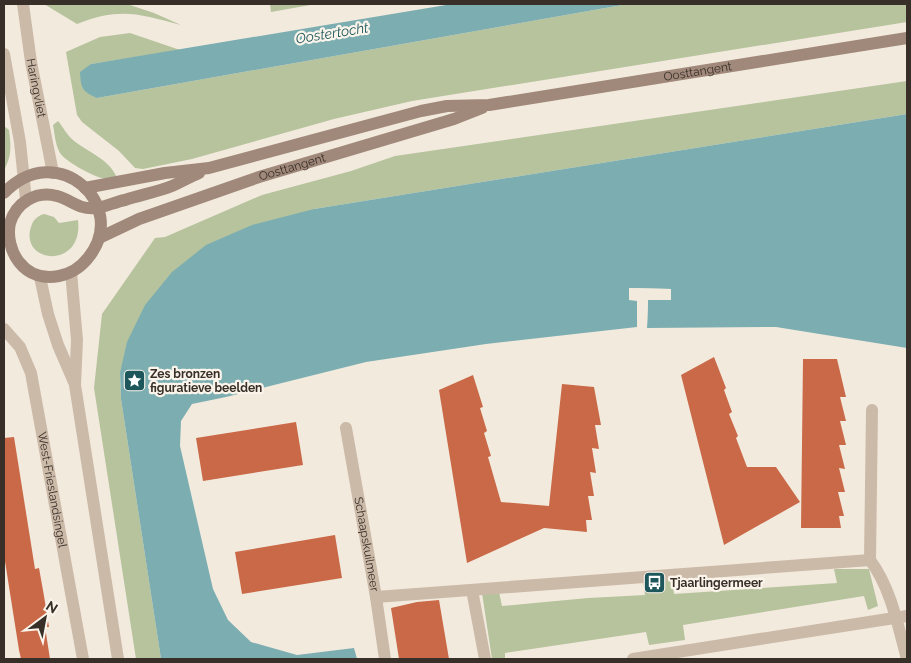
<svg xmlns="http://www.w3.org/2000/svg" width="911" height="663" viewBox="0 0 911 663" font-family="Raleway,sans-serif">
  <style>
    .green { fill: #b6c39d }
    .water { fill: #7caeb1 }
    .pier { fill: #f3eade }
    .building { fill: #c96947 }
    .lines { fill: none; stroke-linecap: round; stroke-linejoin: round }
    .minor { stroke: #ccbaa9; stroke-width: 12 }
    .tertiary { stroke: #ccbaa9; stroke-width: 12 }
    .secondary { stroke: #a0897a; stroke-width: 12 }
    .labels { text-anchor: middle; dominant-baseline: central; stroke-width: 4.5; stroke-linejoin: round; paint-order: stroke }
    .street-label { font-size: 12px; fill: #392f29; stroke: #faf4eb }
    .poi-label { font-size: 12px; font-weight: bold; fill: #392f29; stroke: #faf4eb; text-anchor: start }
    .water-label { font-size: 14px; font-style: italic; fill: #1d575c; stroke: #faf4eb }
  </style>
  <rect width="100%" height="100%" fill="#f3eade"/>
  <path class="green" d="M44 4H127L154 13 181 25C139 14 120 7 77 24Z
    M270 4H316L271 12Z
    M628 4H907V22L412 101 334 119 192 159 143 169 135 168 119 151 82 122 77 115 66 52 100 37 130 33 180 50 91 64 97 98Z
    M907 81V114L314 209 120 373 121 399 161 659H136L94 388 102 314 155 238 165 237 262 195 351 171 395 156Z
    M58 121C63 127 67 135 73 140 87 152 110 159 117 178 114 178 112 179 109 179 98 180 66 162 60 153 55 144 55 135 53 125Z
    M4 126 9 130C11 146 12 156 4 170Z
    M44 214 54 217 59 223 78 220C84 270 19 264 31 227 33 220 37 216 44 214Z
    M834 569H869L878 606 868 610 864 596 683 625 685 640 649 645 646 632 505 653V659H492L482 593 499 592 502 606 588 598 645 595 643 581 672 580 674 594 837 583Z"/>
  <path class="water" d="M452 4H628L97 98C82 91 81 89 80 72L91 64Z
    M907 114V348L776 327 647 328 648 300H670L671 289 629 288V300H637V327L486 344 366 362 226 397 192 404 181 421 180 446 213 589 228 620 251 642 297 655 354 648 357 659H161L121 399 120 373 127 342 145 305 172 272 206 245 252 225 314 209Z"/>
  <path class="pier" d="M629 288 671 289V300H648L647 328H645L646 299 668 298V292L631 291V298H638L640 300 639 327H637V301L629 300Z"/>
  <path class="building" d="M714 357 726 388 724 390 732 412 729 414 738 436 736 438 747 467H776L800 502 724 545 681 375Z
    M803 359H837L846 397H840L846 421H840L846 445H839L845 469 839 468 845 492H838L844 516H839L841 528H801Z
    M473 375 483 407 480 408 487 431 484 433 491 456 488 457 501 502 549 506 562 384 594 387 601 425H595L599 449 592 448 596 473 590 472 594 496H588L592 520H586L587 532 544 528 467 563 439 390Z
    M296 422 303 465 203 481 196 438Z
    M14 437 35 569 39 568 44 596 49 627H45L50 659H21L19 650 4 555V438Z
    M335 535 342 578 242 594 235 552Z
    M439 600 449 659H399L391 608 417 602Z"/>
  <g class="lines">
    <g class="minor">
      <path d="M71 272 77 340 75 385 118 659"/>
      <path d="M40 277 48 314 58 345 74 382"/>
      <path id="s1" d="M4 329 20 347 31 373 83 659"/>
      <path id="s2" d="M346 428 376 597 385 659"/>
      <path d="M870 560 872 410"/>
      <path d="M472 590 485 659"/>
      <path d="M376 597 870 560C891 588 898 626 907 659"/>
      <path d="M633 659 907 616"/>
    </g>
    <g class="tertiary">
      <path id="s3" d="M23 4 31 62 53 173"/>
      <path d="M4 54 20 142 26 200"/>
    </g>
    <g class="secondary">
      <path id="s4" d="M85 188 165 173 209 168 421 111 447 106 489 105 907 38"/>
      <path d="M4 193C57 137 131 206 88 258 81 267 70 274 59 276 44 279 29 275 19 262 11 252 7 236 10 223 16 203 36 190 57 196 72 200 78 210 96 208 105 207 115 202 125 200 140 195 157 192 172 186 181 182 190 177 199 173"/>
      <path id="s5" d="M99 238 139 219 259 177 454 119 482 108"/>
    </g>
  </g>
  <defs>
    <symbol id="sight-square" viewBox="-11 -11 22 22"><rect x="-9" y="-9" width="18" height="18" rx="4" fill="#1d575c" stroke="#faf4eb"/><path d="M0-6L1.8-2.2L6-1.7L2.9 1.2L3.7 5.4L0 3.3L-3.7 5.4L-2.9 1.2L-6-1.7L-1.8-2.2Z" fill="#fff"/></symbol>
    <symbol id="bus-square" viewBox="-11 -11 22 22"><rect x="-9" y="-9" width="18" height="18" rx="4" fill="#1d575c" stroke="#faf4eb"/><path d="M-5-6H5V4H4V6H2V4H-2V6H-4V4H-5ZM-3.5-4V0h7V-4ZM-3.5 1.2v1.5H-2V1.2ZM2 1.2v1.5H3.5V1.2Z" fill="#fff"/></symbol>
  </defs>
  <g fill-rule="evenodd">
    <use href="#sight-square" x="122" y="368" width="25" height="25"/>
    <use href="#bus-square" x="642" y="570" width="25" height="25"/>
  </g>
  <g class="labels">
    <g class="street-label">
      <text stroke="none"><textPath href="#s4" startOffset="625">Oosttangent</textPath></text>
      <text stroke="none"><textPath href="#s3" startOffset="85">Haringvliet</textPath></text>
      <text stroke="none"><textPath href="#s5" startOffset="206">Oosttangent</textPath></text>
      <text stroke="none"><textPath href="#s1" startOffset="171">West-Frieslandsingel</textPath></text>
      <text stroke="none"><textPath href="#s2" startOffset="118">Schaapskuilmeer</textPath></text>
    </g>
    <g class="poi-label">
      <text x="150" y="374">Zes bronzen<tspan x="150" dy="14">figuratieve beelden</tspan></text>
      <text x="670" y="583">Tjaarlingermeer</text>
    </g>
    <g class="water-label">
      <text transform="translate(332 33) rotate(-9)">Oostertocht</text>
    </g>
  </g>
  <rect width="911" height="663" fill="none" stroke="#392f29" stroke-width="10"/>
  <g transform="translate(45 618) rotate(32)" stroke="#faf4eb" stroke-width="4" paint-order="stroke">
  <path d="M0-4L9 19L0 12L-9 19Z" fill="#392f29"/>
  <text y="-8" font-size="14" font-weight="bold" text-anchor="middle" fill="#392f29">N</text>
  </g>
</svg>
